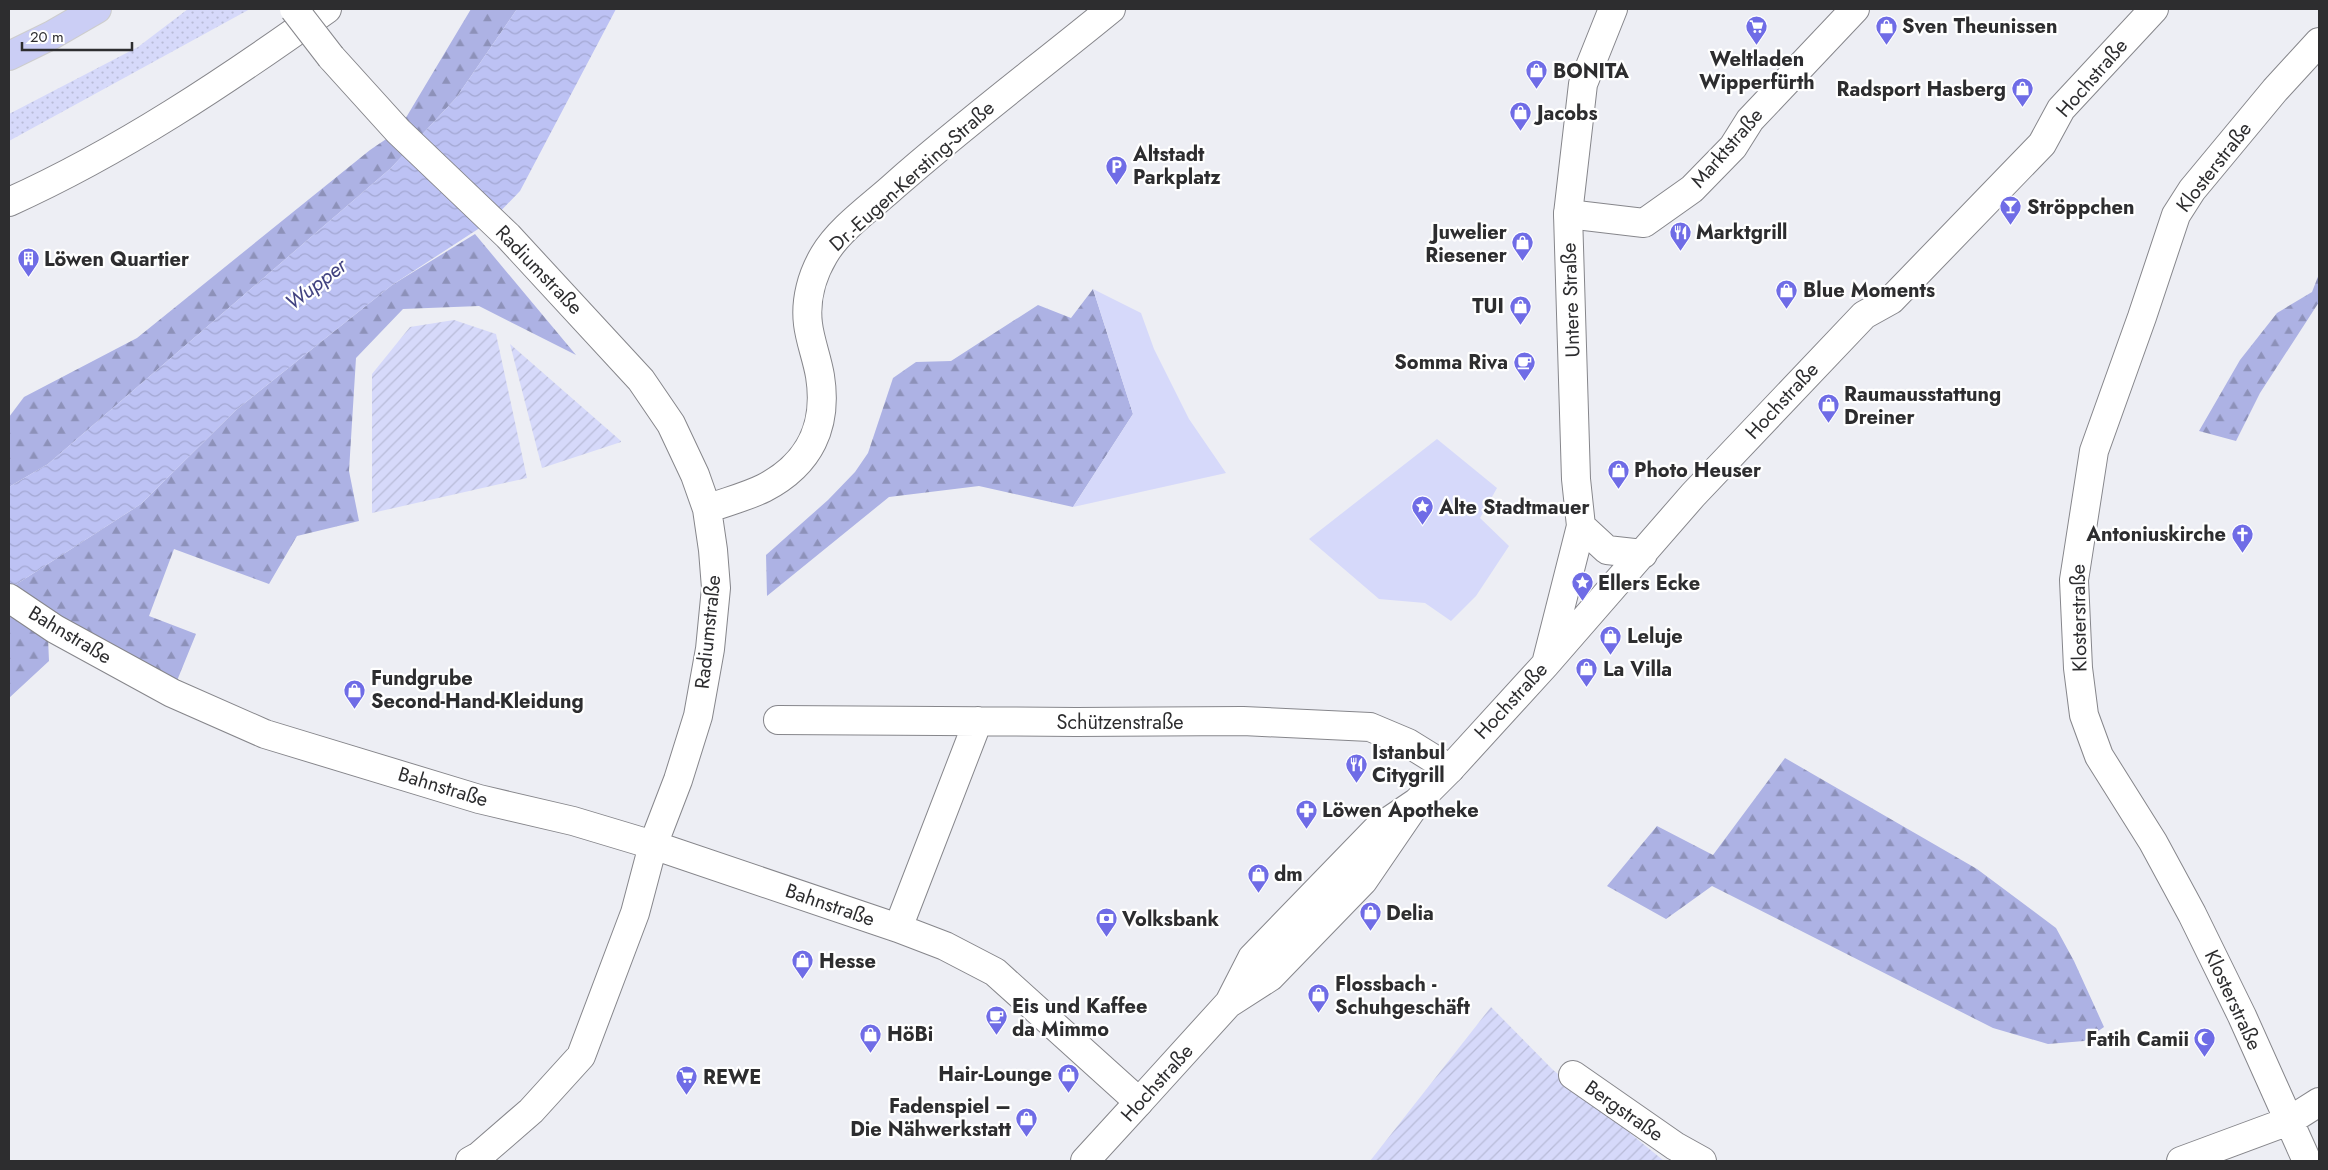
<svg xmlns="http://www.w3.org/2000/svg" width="2328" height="1170" viewBox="0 0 2328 1170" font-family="Jost,sans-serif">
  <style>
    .grass { fill: url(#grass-dots) }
    .forest { fill: url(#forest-firs) }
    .park { fill: #d6d9fa }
    .garden { fill: url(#garden-furrows) }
    .water { fill: url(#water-waves) }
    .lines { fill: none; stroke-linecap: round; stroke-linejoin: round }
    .minor-casing { stroke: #86868b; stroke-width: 30 }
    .tertiary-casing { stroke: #86868b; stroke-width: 30 }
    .primary-casing { stroke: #cdcdcd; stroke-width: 30 }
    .minor { stroke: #fff; stroke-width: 28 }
    .tertiary { stroke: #fff; stroke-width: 28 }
    .primary { stroke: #cbcef5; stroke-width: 28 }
    .minor-bridge-casing { stroke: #86868b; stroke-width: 30; stroke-linecap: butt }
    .minor-bridge { stroke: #fff; stroke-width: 28 }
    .labels { text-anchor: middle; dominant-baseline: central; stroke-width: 4.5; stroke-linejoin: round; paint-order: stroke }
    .poi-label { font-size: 20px; font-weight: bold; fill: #2d2d2f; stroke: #fff; text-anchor: start }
    .street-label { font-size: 20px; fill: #2d2d2f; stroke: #fff }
    .water-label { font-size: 21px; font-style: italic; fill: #424381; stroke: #fff }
  </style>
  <defs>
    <pattern id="grass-dots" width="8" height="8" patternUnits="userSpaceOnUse" patternTransform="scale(1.25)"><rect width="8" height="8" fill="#d6d9fa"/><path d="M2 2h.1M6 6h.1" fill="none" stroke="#b8bbd7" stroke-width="1.8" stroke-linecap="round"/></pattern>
    <pattern id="forest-firs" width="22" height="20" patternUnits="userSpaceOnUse" patternTransform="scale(1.25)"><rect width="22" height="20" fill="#adb2e4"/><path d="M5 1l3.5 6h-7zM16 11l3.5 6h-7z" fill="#8d91b9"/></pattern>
    <pattern id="garden-furrows" width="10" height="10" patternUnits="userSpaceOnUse" patternTransform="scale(1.25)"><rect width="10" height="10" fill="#d6d9fa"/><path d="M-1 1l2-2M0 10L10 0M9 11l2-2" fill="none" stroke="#b8bbd7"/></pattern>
    <pattern id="water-waves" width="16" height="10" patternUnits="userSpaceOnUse" patternTransform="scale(1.25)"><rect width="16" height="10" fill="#bdc2f4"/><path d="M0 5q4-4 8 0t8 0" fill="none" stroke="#a3a7d2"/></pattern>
  </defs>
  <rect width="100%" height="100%" fill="#edeef4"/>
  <path class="grass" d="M188 9H250L9 141V114L138 47Z"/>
  <path class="forest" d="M471 9H517L456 98 391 168 48 464 9 487V417L24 397 137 338 370 150 398 131Z
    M475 234 576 355 479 306 403 309 356 358 349 471 359 521 297 536 269 584 174 549 149 616 196 634 172 693 9 589 141 504 236 410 392 285Z
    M2319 274V302L2260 393 2236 441 2199 431 2240 360 2277 313 2312 292Z
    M1093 289 1133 414 1073 507 979 486 889 497 767 596 766 555 828 500 855 472 868 453 893 378 916 362 951 361 1038 305 1071 318Z
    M9 597 48 638 49 661 9 698Z
    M1785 758 1977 869 2056 928 2074 961 2104 1027 2084 1041 2048 1044 1993 1028 1712 886 1666 919 1607 886 1657 826 1713 855Z"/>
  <path class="park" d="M1093 289 1141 313 1154 349 1189 419 1226 473 1073 507 1133 414Z
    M1437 439 1497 488 1480 518 1509 546 1476 596 1451 621 1425 603 1379 599 1309 539Z"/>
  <path class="garden" d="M454 320 496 334 527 478 372 513V374L410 327Z
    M510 344 621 441V442L542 468Z
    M1491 1007 1552 1069 1664 1161H1370Z"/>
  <path class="water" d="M517 9H616L520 191 492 220 392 285 236 410 141 504 9 589V487L48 464 391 168 456 98Z"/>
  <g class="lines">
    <defs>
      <path id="minor" d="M331 57 398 131 508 236 641 380 671 424 695 475 707 509 713 550 716 588 710 649 698 716 678 780 653 845 635 913 581 1056 531 1111 479 1156 470 1161
        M9 202C122 151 226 81 327 9
        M1568 214 1644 223 1692 189 1733 147 1750 120 1855 9
        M707 509C725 502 746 497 764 488 810 464 828 426 820 376 817 358 810 341 808 324 805 300 812 275 824 255 839 229 872 206 894 186 964 124 1039 68 1111 9
        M9 598 55 629 172 693 265 734 479 799 573 821 653 845 898 928 945 946 995 972 1139 1102 1228 1004 1270 977 1363 881 1417 802
        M778 720 1076 722 1243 721 1370 727 1408 743 1450 769 1417 802 1377 829 1252 958 1229 1003
        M898 928 978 721
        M1573 1075 1675 1146 1702 1161
        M2181 1161 2289 1121 2319 1102
        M2307 1161 2242 1016 2192 914 2153 842 2099 756 2084 715 2078 668 2074 580 2094 451 2142 317 2176 215 2192 190 2275 90 2319 42"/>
      <path id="tertiary" d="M1613 9 1583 84 1568 214 1576 479 1581 526 1607 550 1643 554
        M1547 660 1581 526
        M1450 769 1545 665 1693 495 1864 315 1891 300 2042 144 2061 109 2154 9
        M1085 1161 1139 1102"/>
      <path id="primary" d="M9 56 52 35 97 9"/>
    </defs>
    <use href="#minor" class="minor-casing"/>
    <use href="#tertiary" class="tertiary-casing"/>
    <use href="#primary" class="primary-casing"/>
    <use href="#minor" class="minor"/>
    <use href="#tertiary" class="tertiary"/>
    <use href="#primary" class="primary"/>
    <defs>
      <path id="minor-bridge" d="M294 9 331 57"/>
    </defs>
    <use href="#minor-bridge" class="minor-bridge-casing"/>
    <use href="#minor-bridge" class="minor-bridge"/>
  </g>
  <defs>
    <symbol id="shop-pin" viewBox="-11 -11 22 30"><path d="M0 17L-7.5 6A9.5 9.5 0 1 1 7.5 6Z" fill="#6f6ce6" stroke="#fff"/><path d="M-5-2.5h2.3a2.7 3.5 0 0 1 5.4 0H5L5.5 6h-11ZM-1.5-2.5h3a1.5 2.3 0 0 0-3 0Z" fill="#fff"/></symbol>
    <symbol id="supermarket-pin" viewBox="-11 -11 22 30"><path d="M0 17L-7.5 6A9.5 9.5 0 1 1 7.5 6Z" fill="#6f6ce6" stroke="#fff"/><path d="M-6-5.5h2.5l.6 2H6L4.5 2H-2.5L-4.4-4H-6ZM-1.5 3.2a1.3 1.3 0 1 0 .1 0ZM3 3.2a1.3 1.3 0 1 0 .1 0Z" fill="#fff"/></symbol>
    <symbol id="parking-pin" viewBox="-11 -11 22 30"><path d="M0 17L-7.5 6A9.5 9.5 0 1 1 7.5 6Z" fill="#6f6ce6" stroke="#fff"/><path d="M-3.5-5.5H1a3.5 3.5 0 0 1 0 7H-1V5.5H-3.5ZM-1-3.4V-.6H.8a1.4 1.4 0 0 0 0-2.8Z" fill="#fff"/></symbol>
    <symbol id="bar-pin" viewBox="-11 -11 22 30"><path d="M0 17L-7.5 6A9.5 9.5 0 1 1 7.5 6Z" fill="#6f6ce6" stroke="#fff"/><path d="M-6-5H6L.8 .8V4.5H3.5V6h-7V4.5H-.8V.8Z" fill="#fff"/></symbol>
    <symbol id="restaurant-pin" viewBox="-11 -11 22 30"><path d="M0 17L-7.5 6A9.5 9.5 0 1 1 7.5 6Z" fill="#6f6ce6" stroke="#fff"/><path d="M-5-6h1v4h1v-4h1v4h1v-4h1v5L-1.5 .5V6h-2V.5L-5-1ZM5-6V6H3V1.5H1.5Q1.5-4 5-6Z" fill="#fff"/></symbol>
    <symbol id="building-pin" viewBox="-11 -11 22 30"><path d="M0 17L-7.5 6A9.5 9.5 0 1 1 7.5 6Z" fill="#6f6ce6" stroke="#fff"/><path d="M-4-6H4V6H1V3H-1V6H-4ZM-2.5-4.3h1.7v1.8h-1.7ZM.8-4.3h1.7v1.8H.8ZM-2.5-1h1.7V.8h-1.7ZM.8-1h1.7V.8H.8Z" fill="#fff"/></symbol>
    <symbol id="cafe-pin" viewBox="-11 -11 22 30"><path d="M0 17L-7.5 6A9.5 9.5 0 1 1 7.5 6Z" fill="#6f6ce6" stroke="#fff"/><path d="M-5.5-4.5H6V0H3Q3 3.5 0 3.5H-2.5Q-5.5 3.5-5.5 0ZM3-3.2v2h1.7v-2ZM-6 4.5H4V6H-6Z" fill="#fff"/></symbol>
    <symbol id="sight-pin" viewBox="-11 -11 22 30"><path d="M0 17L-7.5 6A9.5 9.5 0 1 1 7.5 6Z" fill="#6f6ce6" stroke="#fff"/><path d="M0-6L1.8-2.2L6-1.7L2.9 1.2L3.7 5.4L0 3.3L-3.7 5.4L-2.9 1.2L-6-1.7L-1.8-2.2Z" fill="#fff"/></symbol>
    <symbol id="church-pin" viewBox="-11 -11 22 30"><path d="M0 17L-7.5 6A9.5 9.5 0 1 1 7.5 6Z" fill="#6f6ce6" stroke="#fff"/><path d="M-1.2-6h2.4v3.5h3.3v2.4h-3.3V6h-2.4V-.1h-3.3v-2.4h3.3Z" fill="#fff"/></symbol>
    <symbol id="pharmacy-pin" viewBox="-11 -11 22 30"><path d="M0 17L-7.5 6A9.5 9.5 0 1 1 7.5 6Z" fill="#6f6ce6" stroke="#fff"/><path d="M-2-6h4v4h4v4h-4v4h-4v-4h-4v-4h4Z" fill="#fff"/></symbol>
    <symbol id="bank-pin" viewBox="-11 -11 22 30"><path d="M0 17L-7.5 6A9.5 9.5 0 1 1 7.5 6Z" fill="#6f6ce6" stroke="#fff"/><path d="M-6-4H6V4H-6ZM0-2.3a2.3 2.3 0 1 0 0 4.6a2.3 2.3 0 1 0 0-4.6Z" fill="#fff"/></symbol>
    <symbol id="mosque-pin" viewBox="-11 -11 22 30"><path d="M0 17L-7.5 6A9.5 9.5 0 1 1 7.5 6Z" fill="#6f6ce6" stroke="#fff"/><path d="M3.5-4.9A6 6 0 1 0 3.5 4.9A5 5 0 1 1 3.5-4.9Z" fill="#fff"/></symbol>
  </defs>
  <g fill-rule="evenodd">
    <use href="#shop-pin" x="1874" y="14" width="25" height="34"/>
    <use href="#supermarket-pin" x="1744" y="14" width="25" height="34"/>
    <use href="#shop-pin" x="1524" y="58" width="25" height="34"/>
    <use href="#shop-pin" x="2010" y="76" width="25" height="34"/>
    <use href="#shop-pin" x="1508" y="100" width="25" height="34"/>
    <use href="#parking-pin" x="1104" y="154" width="25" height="34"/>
    <use href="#bar-pin" x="1998" y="194" width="25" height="34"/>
    <use href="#restaurant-pin" x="1668" y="220" width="25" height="34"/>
    <use href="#shop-pin" x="1510" y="230" width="25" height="34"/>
    <use href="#building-pin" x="16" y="246" width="25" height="34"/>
    <use href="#shop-pin" x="1774" y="278" width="25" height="34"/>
    <use href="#shop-pin" x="1508" y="294" width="25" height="34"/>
    <use href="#cafe-pin" x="1512" y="350" width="25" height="34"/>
    <use href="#shop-pin" x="1816" y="392" width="25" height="34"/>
    <use href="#shop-pin" x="1606" y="458" width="25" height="34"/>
    <use href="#sight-pin" x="1410" y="494" width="25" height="34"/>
    <use href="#church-pin" x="2230" y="522" width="25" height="34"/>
    <use href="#sight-pin" x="1570" y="570" width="25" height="34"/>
    <use href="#shop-pin" x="1598" y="624" width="25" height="34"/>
    <use href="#shop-pin" x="1574" y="656" width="25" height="34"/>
    <use href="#shop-pin" x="342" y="678" width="25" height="34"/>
    <use href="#restaurant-pin" x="1344" y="752" width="25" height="34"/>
    <use href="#pharmacy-pin" x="1294" y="798" width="25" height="34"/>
    <use href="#shop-pin" x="1246" y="862" width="25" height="34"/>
    <use href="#shop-pin" x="1358" y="900" width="25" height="34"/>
    <use href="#bank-pin" x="1094" y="906" width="25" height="34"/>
    <use href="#shop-pin" x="790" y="948" width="25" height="34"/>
    <use href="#shop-pin" x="1306" y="982" width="25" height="34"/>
    <use href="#cafe-pin" x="984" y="1004" width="25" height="34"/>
    <use href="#shop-pin" x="858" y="1022" width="25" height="34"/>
    <use href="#mosque-pin" x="2192" y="1026" width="25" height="34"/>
    <use href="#shop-pin" x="1056" y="1062" width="25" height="34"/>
    <use href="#supermarket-pin" x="674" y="1064" width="25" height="34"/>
    <use href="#shop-pin" x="1014" y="1106" width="25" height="34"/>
  </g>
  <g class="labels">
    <g class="poi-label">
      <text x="1902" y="26">Sven Theunissen</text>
      <text x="1757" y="59" text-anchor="middle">Weltladen<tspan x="1757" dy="23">Wipperfürth</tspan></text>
      <text x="1553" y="71">BONITA</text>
      <text x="2006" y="89" text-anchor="end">Radsport Hasberg</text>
      <text x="1537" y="113">Jacobs</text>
      <text x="1133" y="154">Altstadt<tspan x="1133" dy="23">Parkplatz</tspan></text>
      <text x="2027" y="207">Ströppchen</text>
      <text x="1507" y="232" text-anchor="end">Juwelier<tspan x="1507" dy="23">Riesener</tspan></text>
      <text x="1696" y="232">Marktgrill</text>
      <text x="44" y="259">Löwen Quartier</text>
      <text x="1803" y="290">Blue Moments</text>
      <text x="1504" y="306" text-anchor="end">TUI</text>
      <text x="1508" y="362" text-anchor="end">Somma Riva</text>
      <text x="1844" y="394">Raumausstattung<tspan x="1844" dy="23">Dreiner</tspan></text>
      <text x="1634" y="470">Photo Heuser</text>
      <text x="1439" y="507">Alte Stadtmauer</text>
      <text x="2226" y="534" text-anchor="end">Antoniuskirche</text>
      <text x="1598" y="583">Ellers Ecke</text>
      <text x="1627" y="636">Leluje</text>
      <text x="1603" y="669">La Villa</text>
      <text x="371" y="678">Fundgrube<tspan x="371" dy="23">Second-Hand-Kleidung</tspan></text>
      <text x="1372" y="752">Istanbul<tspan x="1372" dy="23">Citygrill</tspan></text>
      <text x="1322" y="810">Löwen Apotheke</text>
      <text x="1274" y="874">dm</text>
      <text x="1386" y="913">Delia</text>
      <text x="1122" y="919">Volksbank</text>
      <text x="819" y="961">Hesse</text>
      <text x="1335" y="984">Flossbach -<tspan x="1335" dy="23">Schuhgeschäft</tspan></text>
      <text x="1012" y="1006">Eis und Kaffee<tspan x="1012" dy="23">da Mimmo</tspan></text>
      <text x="887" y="1034">HöBi</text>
      <text x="2189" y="1039" text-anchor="end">Fatih Camii</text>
      <text x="1052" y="1074" text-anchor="end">Hair-Lounge</text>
      <text x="703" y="1077">REWE</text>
      <text x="1011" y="1106" text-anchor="end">Fadenspiel –<tspan x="1011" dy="23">Die Nähwerkstatt</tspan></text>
    </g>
    <g class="street-label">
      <text transform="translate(2092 78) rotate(-49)">Hochstraße</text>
      <text transform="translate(1727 148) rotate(-49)">Marktstraße</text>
      <text transform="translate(2214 167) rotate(-52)">Klosterstraße</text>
      <text transform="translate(912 176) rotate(-42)">Dr.-Eugen-Kersting-Straße</text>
      <text transform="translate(539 270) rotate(46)">Radiumstraße</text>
      <text transform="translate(1571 300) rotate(-92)">Untere Straße</text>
      <text transform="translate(1782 401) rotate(-47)">Hochstraße</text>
      <text transform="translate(2079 618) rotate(-91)">Klosterstraße</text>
      <text transform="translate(708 632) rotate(-84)">Radiumstraße</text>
      <text transform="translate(70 635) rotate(31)">Bahnstraße</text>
      <text transform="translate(1511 701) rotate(-47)">Hochstraße</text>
      <text x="1120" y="722">Schützenstraße</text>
      <text transform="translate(443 787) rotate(17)">Bahnstraße</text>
      <text transform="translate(830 905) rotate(19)">Bahnstraße</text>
      <text transform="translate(2233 1000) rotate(65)">Klosterstraße</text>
      <text transform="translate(1157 1083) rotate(-48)">Hochstraße</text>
      <text transform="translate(1624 1111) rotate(35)">Bergstraße</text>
    </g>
    <g class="water-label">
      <text transform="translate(316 284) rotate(-37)">Wupper</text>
    </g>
  </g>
  <rect width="2328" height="1170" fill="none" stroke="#2d2d2f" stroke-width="20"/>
  <path d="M22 42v8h110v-8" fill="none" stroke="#2d2d2f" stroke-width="2.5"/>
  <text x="30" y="42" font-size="15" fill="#2d2d2f" stroke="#ffffff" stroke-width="4" paint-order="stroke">20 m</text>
</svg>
